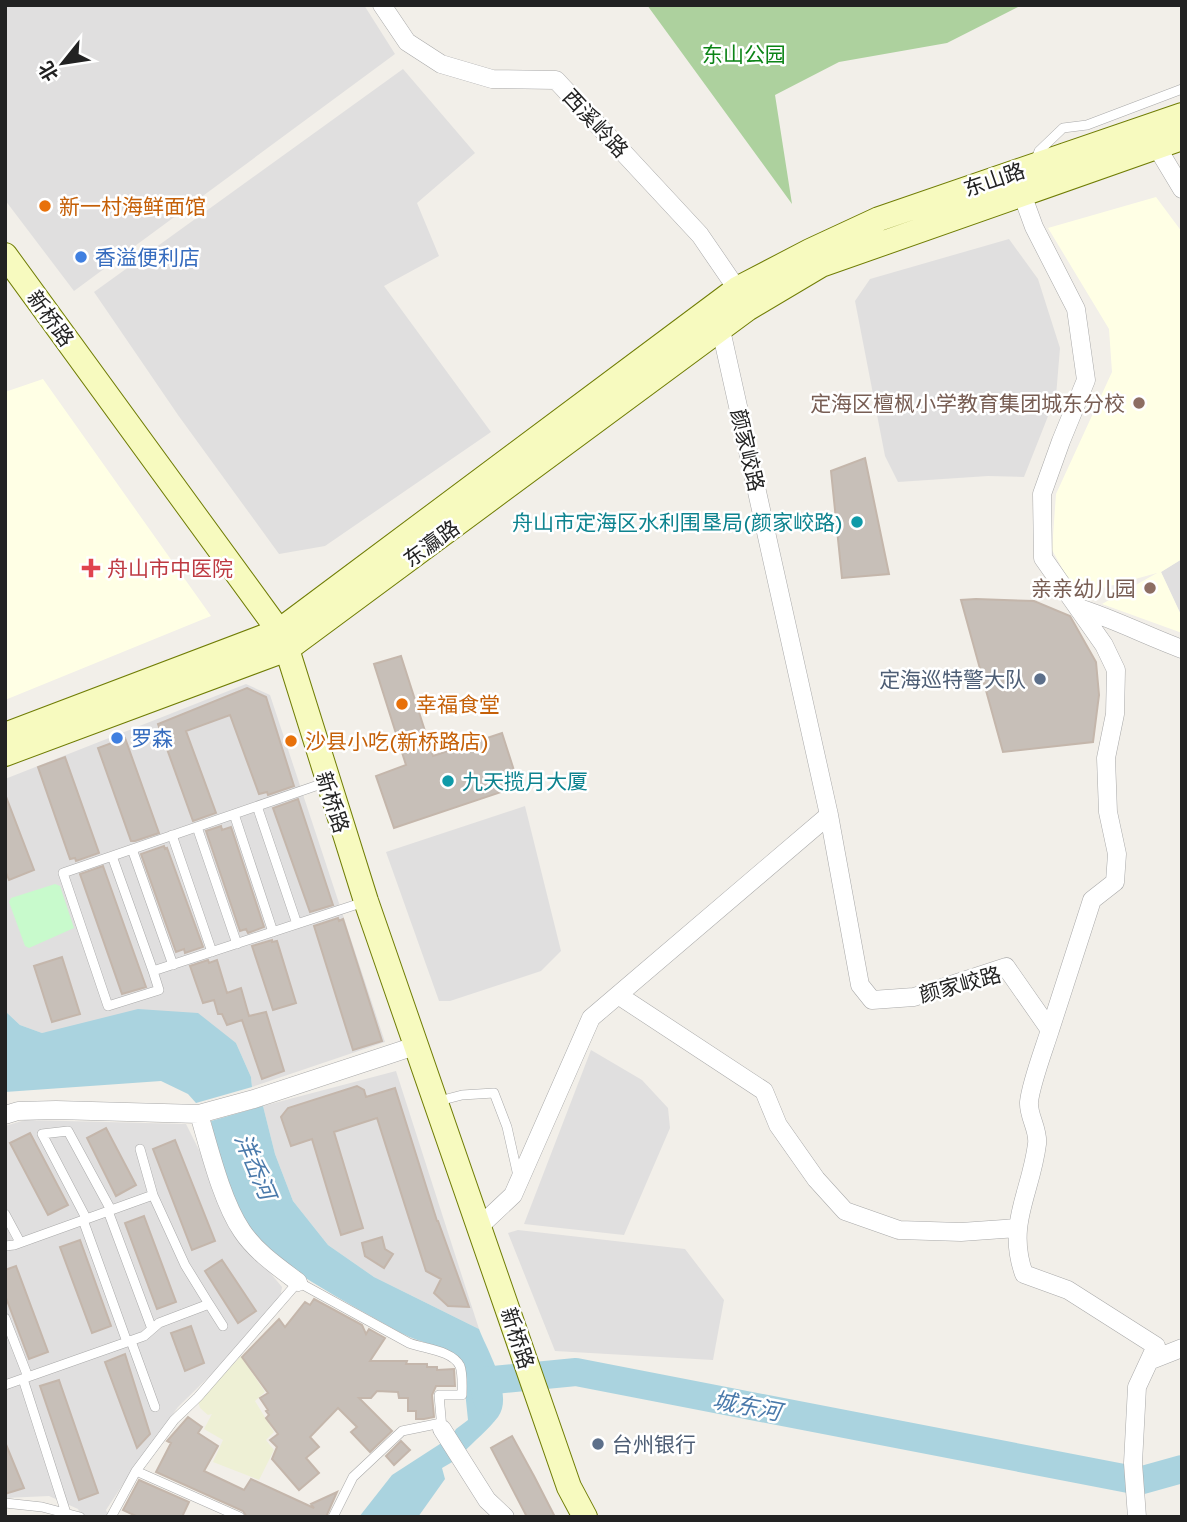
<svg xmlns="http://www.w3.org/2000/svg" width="1187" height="1522" viewBox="0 0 1187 1522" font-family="'Golos Text','Noto Sans SC',sans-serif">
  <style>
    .residential { fill: #e0dfdf }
    .education { fill: #ffffe5 }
    .farmland { fill: #eef0d5 }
    .forest { fill: #add19e }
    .park { fill: #c8facc }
    .water { fill: #aad3df }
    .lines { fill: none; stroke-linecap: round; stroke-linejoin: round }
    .river { stroke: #aad3df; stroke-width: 28 }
    .building { fill: #c7bfb8; stroke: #c4b6ab; stroke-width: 2 }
    .lane-casing { stroke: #a9a9a9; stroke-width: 10 }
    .street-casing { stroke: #a9a9a9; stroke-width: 19 }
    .secondary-casing { stroke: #707d05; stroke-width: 26 }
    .lane { stroke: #fff; stroke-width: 9 }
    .street { stroke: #fff; stroke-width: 18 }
    .secondary { stroke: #f7fabf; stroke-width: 24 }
    .food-dot { fill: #e8710a; stroke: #fff; stroke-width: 2.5 }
    .shop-dot { fill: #3f7fe0; stroke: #fff; stroke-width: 2.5 }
    .education-dot { fill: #8d6e63; stroke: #fff; stroke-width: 2.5 }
    .culture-dot { fill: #0f9aa8; stroke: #fff; stroke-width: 2.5 }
    .health-dot { fill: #e0444e; stroke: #fff; stroke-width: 2.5 }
    .service-dot { fill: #5c6f8a; stroke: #fff; stroke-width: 2.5 }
    .labels { text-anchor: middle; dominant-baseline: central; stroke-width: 5; stroke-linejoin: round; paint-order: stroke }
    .park-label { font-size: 21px; fill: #0c8416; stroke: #fff }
    .street-label { font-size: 21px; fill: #222; stroke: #fff }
    .food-label { font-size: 21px; fill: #c56008; stroke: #fff; text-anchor: start }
    .shop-label { font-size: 21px; fill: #366cbe; stroke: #fff; text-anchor: start }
    .education-label { font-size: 21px; fill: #785e54; stroke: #fff; text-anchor: end }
    .culture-label { font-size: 21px; fill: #0d838f; stroke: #fff; text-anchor: end }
    .health-label { font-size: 21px; fill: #be3a42; stroke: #fff; text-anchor: start }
    .service-label { font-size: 21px; fill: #4e5e75; stroke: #fff; text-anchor: end }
    .water-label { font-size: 23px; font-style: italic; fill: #4a7aab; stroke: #fff }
  </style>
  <rect width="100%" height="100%" fill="#f2efe9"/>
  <path class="residential" d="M5 5H364L395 54 74 291 5 200Z
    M403 69 475 153 417 203 439 256 384 286 491 432 325 546 279 554 178 415 94 292Z
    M1009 239 1038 279 1060 348 1056 396 1024 477 988 476 898 482 885 456 855 301 870 279Z
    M1182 559V617L1161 572Z
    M246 684 270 695 385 1042 252 1087 251 1077 236 1043 92 1021 67 1029 42 1033 20 1025 5 1011V779Z
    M525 806 561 951 541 971 450 1001H439L386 852Z
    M591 1050 642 1080 668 1108 670 1128 624 1235 524 1224Z
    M396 1071 479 1329 374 1277 328 1245 293 1201 275 1154 263 1106Z
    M25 1120 186 1124 213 1178 237 1233 282 1287 280 1299 231 1355 178 1407 141 1457 106 1510 109 1517H82L78 1509 49 1496 5 1498V1126Z
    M518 1230 685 1249 724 1300 713 1360 555 1351 508 1233Z"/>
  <path class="education" d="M1156 197 1182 232V559L1161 572 1182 617V633L1102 604 1157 573 1077 595 1052 550 1056 494 1112 372 1109 329 1048 228Z
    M43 379 211 616 5 700V392Z"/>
  <path class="farmland" d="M241 1356 265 1392 255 1401 274 1432 266 1440 274 1450 259 1480 213 1462 223 1440 204 1429 212 1414 208 1415 200 1408 198 1401Z"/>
  <path class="forest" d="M647 5H1022L947 43 839 62 775 95 792 204Z"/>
  <path class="park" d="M55 884 60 886 74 928 29 948 25 946 9 902 11 898Z"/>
  <path class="water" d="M138 1009 198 1013 236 1043 251 1077 252 1087 196 1103 188 1094 161 1081 5 1092V1011L20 1025 42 1033Z
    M263 1106 275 1154 293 1201 328 1245 374 1277 479 1329C488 1352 514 1395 498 1417 488 1430 474 1441 463 1453L452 1436 456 1429 468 1420 462 1362C442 1343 424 1345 401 1333 371 1316 341 1300 312 1282 295 1271 274 1260 260 1245 235 1215 219 1159 211 1121Z
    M443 1442 454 1461 442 1468 445 1479 418 1517H359L392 1475Z"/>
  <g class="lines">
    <path class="river" d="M488 1401 483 1381 576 1372 1139 1481 1182 1469"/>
  </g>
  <path class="building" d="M865 458 889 574 842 578 831 471Z
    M976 599 1034 601 1070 616 1096 662 1099 695 1093 742 1003 752 961 600Z
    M401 656 433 756 502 733 519 786 394 828 376 776 406 765 374 664Z
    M247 688 266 697 294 786 268 795 267 792 259 794 230 715 186 731 216 813 193 821 158 724Z
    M125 738 159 833 135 841H131L98 748Z
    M65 757 99 853 76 861 75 858 70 859 38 767Z
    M5 794 34 870 9 880 5 870Z
    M298 799 333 905 310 912 273 808Z
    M221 826 222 830 231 827 264 927 248 933 246 929 240 931 206 831Z
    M164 846 165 849 167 848 203 947 185 953 184 949 176 952 141 854Z
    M103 866 146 987 122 994 80 874Z
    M338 918 339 921 343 919 382 1041 353 1050 314 926Z
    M272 940V942L277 941 296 1003 273 1010 252 946Z
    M62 957 80 1014 52 1022 34 966Z
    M208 960 209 963 217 960 227 993 241 988 249 1016 266 1012 284 1071 262 1079 242 1020 227 1025 222 1014H218L214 1000 203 1003 190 966Z
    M357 1086 364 1090 366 1097 395 1088 437 1221H438L469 1307 448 1306 434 1293 441 1279 426 1271 377 1118 334 1132 363 1228 341 1235 312 1139 291 1146 281 1117 288 1108Z
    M106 1128 136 1185 116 1196 87 1138Z
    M30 1133 68 1205 48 1215 10 1143Z
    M175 1140 215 1241 192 1250 153 1149Z
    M144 1216 176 1302 157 1309 125 1223Z
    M382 1237 385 1249 393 1254 384 1268 365 1256 362 1243Z
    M80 1240 111 1326 92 1333 60 1247Z
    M222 1260 256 1311 238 1323 205 1271Z
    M16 1266 48 1352 29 1359 5 1295V1270Z
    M314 1299 362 1325 366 1334 369 1329 385 1338 370 1361H407L406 1364H427V1367H437V1370L454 1369 455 1386H436L432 1395 434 1417 424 1419H416V1411H408V1398H399L398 1392 377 1391 371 1398H359L392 1431 370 1452 351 1432 357 1427 338 1408 310 1437 319 1447 306 1458 319 1473 299 1490 272 1459 277 1447 270 1440 278 1434 266 1418 269 1415 266 1411 268 1410 260 1398 268 1393 242 1357 279 1319 285 1327 305 1302 310 1305Z
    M191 1326 204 1363 185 1371 171 1333Z
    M125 1354 150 1434 137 1448 105 1362Z
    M59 1380 98 1493 79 1500 40 1386Z
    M188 1417 202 1427 198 1433 218 1446 204 1471 244 1490 251 1479 314 1508 311 1504 337 1492 326 1517H247L243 1511 156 1472 171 1443 167 1441Z
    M512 1436 534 1476 555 1517H527L491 1448Z
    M401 1441 410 1450 394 1465 386 1456Z
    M5 1442 24 1488 5 1494Z
    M139 1480 189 1502 182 1517H138L123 1510Z"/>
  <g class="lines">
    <defs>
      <path id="lane" d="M1035 162 1039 151 1063 128 1087 125 1182 89
        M327 782 63 873 108 1006 159 990 153 971 364 902
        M257 806 297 924
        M234 814 273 932
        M197 827 237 944
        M172 835 212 952
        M132 849 173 965
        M112 856 153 971
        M439 1101 462 1095 494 1093 507 1127 518 1176
        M140 1149 153 1195
        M108 1211 152 1329
        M5 1214 20 1242
        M86 1218 42 1134 68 1131 111 1210
        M83 1220 127 1342
        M5 1246 14 1245 153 1195 185 1265 209 1304 159 1323 144 1336 5 1385
        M209 1304 223 1326
        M5 1318 28 1377
        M131 1341 155 1407
        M23 1379 66 1513
        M136 1471 240 1517
        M5 1503 42 1507 80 1517
        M111 1517 136 1471 174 1420 198 1397 298 1282 409 1343C424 1349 452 1350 460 1366 463 1374 462 1387 462 1395H439L442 1429
        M333 1517 353 1477 402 1431 441 1423"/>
      <path id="street" d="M382 5 407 42 441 64 492 79 556 80 700 235 737 289
        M1152 139 1182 189
        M1022 194 1034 227 1076 309 1086 380 1061 441 1042 494 1043 558 1104 645 1116 670 1115 714 1106 758 1108 812 1117 854 1115 882 1092 900 1050 1030
        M721 330 829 815 860 985 872 1000 914 997 1006 967 1050 1030C1044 1049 1031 1083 1029 1102 1028 1116 1039 1130 1037 1144 1031 1193 1006 1224 1024 1274L1068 1290 1156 1346 1137 1387 1133 1463 1137 1517
        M1079 608C1114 619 1147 636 1182 649
        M618 995 764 1091 778 1125 816 1179 845 1211 899 1230 961 1232 1018 1228
        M199 1114C209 1148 222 1202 242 1231 256 1252 278 1267 298 1282
        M5 1115 18 1111 56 1110 199 1114 254 1099 415 1046
        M479 1227 513 1195 591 1018 829 815
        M1149 1361 1182 1348
        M442 1429 487 1500 505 1517"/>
      <path id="secondary" d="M5 255 279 631 287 649 366 901 569 1487 585 1517
        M5 735 279 631 737 289 810 251 879 219 1182 115
        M5 754 287 649 747 309 821 265 1182 138"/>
    </defs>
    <use href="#lane" class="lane-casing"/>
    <use href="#street" class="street-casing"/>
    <use href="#secondary" class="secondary-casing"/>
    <use href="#lane" class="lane"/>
    <use href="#street" class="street"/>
    <use href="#secondary" class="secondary"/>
  </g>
  <g class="food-dot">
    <circle cx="45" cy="206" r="7"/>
    <circle cx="402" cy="704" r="7"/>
    <circle cx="291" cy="741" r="7"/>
  </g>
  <g class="shop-dot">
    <circle cx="81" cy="257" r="7"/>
    <circle cx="117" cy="738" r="7"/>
  </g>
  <g class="education-dot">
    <circle cx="1139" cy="403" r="7"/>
    <circle cx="1150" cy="588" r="7"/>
  </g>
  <g class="culture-dot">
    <circle cx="857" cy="522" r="7"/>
    <circle cx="448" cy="781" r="7"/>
  </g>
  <path class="health-dot" d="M87.5 557.5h7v7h7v7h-7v7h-7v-7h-7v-7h7z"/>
  <g class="service-dot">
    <circle cx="1040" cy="679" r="7"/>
    <circle cx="598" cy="1444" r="7"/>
  </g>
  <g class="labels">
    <g class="park-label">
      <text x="744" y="54">东山公园</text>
    </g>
    <g class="street-label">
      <text transform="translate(596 123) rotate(47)">西溪岭路</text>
      <text transform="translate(994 179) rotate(-19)">东山路</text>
      <text transform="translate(51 318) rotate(54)">新桥路</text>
      <text transform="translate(748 450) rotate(77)">颜家峧路</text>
      <text transform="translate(431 543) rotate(-36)">东瀛路</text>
      <text transform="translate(333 802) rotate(72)">新桥路</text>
      <text transform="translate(960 984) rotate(-15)">颜家峧路</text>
      <text transform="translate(518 1338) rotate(72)">新桥路</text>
    </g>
    <g class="food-label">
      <text x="59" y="206">新一村海鲜面馆</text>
      <text x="416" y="704">幸福食堂</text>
      <text x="305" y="741">沙县小吃(新桥路店)</text>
    </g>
    <g class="shop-label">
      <text x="95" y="257">香溢便利店</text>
      <text x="131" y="738">罗森</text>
    </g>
    <g class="education-label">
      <text x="1125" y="403">定海区檀枫小学教育集团城东分校</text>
      <text x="1136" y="588">亲亲幼儿园</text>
    </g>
    <g class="culture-label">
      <text x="843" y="522">舟山市定海区水利围垦局(颜家峧路)</text>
      <text x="462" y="781" text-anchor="start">九天揽月大厦</text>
    </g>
    <g class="health-label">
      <text x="107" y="568">舟山市中医院</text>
    </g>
    <g class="service-label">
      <text x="1026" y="679">定海巡特警大队</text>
      <text x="612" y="1444" text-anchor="start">台州银行</text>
    </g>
    <g class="water-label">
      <text transform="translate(256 1166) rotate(67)">洋岙河</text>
      <text transform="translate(747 1405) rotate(11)">城东河</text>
    </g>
  </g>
  <rect width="1187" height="1522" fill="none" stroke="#222222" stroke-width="14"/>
  <g transform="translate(63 63) rotate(240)" stroke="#ffffff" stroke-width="5" paint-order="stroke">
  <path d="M0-5L12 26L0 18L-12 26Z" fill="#222222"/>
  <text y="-10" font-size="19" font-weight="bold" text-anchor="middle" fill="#222222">北</text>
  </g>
</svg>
